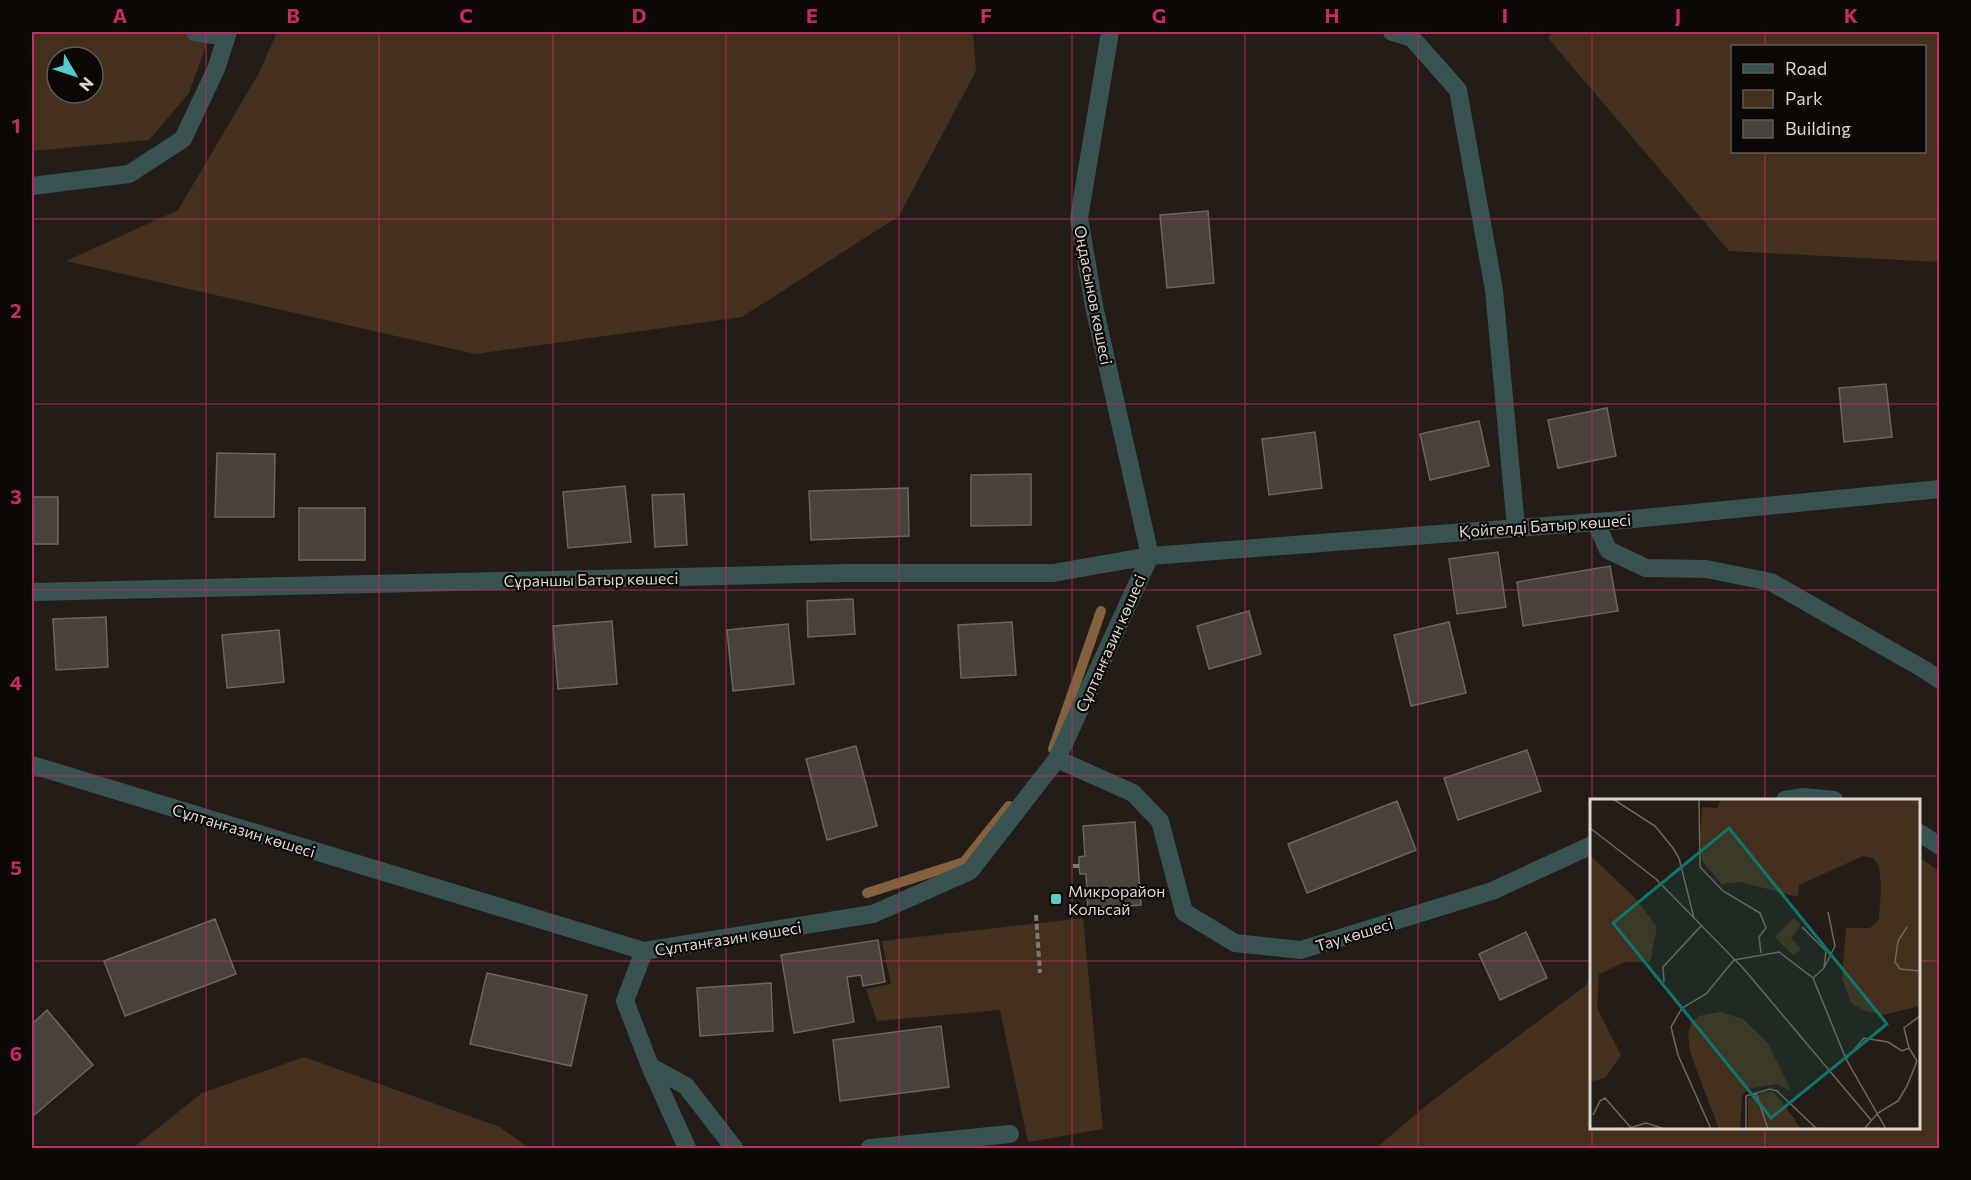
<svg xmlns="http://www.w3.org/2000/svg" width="1971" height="1180" viewBox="0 0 1971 1180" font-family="Commissioner,sans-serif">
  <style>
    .green { fill: #44301c; fill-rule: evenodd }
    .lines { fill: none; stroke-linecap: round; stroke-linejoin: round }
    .stream { stroke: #84613e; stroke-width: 10 }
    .building { fill: #4a433d; stroke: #6d665f; stroke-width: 1.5 }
    .path { stroke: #7f7974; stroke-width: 4; stroke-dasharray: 6 3; stroke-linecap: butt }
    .minor { stroke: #395252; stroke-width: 18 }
    .grid { fill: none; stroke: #c52b67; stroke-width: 1.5; stroke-opacity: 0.55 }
    .poi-dot { fill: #52cdcc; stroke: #0b0806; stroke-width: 2 }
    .labels { text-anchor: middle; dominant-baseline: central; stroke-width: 4.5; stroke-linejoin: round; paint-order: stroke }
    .street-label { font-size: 16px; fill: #dcd7d3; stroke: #0b0806 }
    .poi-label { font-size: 16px; fill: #dcd7d3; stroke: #0b0806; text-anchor: start }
    .inset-road { fill: none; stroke: #6e6762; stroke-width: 1.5 }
    .view { fill: #0f766e; fill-opacity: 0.15; stroke: #0f766e; stroke-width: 3 }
    .inset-edge { fill: none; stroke: #dcd7d3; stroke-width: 3 }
    .neatline { fill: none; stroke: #c52b67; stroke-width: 2 }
    .grid-label { font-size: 20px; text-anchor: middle; font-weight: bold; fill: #c52b67 }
  </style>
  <rect width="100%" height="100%" fill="#241d17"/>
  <path class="green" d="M32 32H211L189 93 149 140 32 151ZM57 57H93V93H57Z
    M277 32H973L976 71 899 216 742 317 475 354 66 261 178 210 259 73Z
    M1553 32H1939V262L1729 251 1548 38ZM1924 46V152H1732V46Z
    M1919 857 1939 871V1148H1376L1428 1104 1585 986 1591 977 1592 1128H1918Z
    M1083 918 1103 1129 1028 1142 1000 1010 877 1021 866 989 891 984 882 941Z
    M304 1057 500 1127 529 1148H133L202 1093Z"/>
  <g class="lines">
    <path class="stream" d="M1053 749 1101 611
      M867 893 964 862 1009 806"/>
  </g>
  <path class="building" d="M1208 211 1214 283 1167 288 1160 215Z
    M1886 384 1892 437 1844 442 1839 388Z
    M1607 408 1616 456 1558 468 1548 420Z
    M1479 421 1489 466 1430 480 1420 434Z
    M1315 432 1322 488 1269 495 1262 439Z
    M217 453 275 454 274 517H215Z
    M1031 474V525L971 526V475Z
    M625 486 631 542 568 548 563 492Z
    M908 488 909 536 811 540 809 491Z
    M684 494 687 545 655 547 652 495Z
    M32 497H58V544H32Z
    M299 508H365V560H299Z
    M1498 552 1506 607 1457 614 1449 559Z
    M1610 566 1618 611 1523 626 1517 582Z
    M853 599 855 634 808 637 807 601Z
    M1249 611 1261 654 1209 669 1197 626Z
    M106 617 108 667 56 670 53 619Z
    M612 621 617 684 558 689 553 626Z
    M1012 622 1016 675 961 678 958 625Z
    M1449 622 1466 693 1411 706 1394 635Z
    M788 624 794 684 733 691 727 630Z
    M279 630 284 682 227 688 222 635Z
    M856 746 877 826 827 840 806 759Z
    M1527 750 1541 791 1458 820 1444 778Z
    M1397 801 1416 850 1307 893 1288 844Z
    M1135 822 1141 905 1088 909 1086 874H1080L1079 866V857L1085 856 1083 826Z
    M215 919 236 974 125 1016 104 961Z
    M1526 932 1547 978 1500 1000 1479 954Z
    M878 940 885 982 863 986 861 975 847 977 854 1022 794 1033 781 955Z
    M487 973 587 995 571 1066 470 1044Z
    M771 983 773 1031 700 1036 697 988Z
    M47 1010 93 1065 32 1117V1024Z
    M941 1026 949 1087 840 1101 833 1040Z"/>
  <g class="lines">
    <path class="path" d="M1073 866H1079
      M1036 915 1040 973"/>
    <path class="minor" d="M195 32 226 37
      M1110 32 1079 218 1094 306 1150 556
      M1392 32 1412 38 1458 90 1494 290 1516 527
      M32 186 129 174 183 139 216 69 228 32
      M1596 522 1608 550 1646 568 1706 569 1771 582 1925 670 1940 680
      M32 592 847 573H1053L1150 556 1623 520 1940 489
      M1057 759 1133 793 1160 821 1184 912 1235 943 1301 950 1492 891 1592 845
      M32 765 644 951 873 914 970 871 1057 759 1150 556
      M1785 800 1804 797 1834 800
      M1918 832 1940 846
      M644 951 625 1001 650 1066 686 1086 734 1148
      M650 1066 687 1148
      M870 1148 1010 1134"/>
  </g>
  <path class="grid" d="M206 32V1148M379 32V1148M553 32V1148M726 32V1148M899 32V1148M1072 32V1148M1245 32V1148M1418 32V1148M1592 32V800M1765 32V46M1765 152V800M32 219H1940M32 404H1940M32 590H1940M32 776H1940M32 961H1592M1918 961H1940M1592 1128V1148M1765 1128V1148"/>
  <rect class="poi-dot" x="1050" y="893" width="12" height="12" rx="3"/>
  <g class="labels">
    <g class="street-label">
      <text transform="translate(1094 295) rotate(79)">Оңдасынов көшесі</text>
      <text transform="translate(1545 525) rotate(-4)">Қойгелді Батыр көшесі</text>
      <text transform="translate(591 579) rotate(-1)">Сұраншы Батыр көшесі</text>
      <text transform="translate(1110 643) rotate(-66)">Сұлтанғазин көшесі</text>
      <text transform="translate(244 830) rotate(17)">Сұлтанғазин көшесі</text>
      <text transform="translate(1354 934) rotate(-17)">Тау көшесі</text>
      <text transform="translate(728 938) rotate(-9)">Сұлтанғазин көшесі</text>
    </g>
    <g class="poi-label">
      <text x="1068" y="890">Микрорайон<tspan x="1068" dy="18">Кольсай</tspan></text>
    </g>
  </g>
  <g transform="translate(1590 799)">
    <rect width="330" height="330" fill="#241d17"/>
    <path d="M131 0H330V207L293 216 273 211 261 204 252 179 256 129H280L289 120 291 88 289 67 283 59 273 57 209 86 208 98 151 83 131 85 112 61 110 38 112 8 127 9ZM0 56 46 100 67 128 60 163H35L9 175 7 209 31 256 15 279 0 283ZM204 119 211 126 201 139 211 150 203 156 185 138ZM130 213 153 220 178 244 201 292 187 285 158 290 152 297 150 330H129L100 253 98 234 101 224 109 217ZM175 293H183L190 300 211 330H158V299Z" fill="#44301c"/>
    <path class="inset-road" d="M23 0 65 27 83 49 89 59 104 119M109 0 110 68 133 92 170 114 176 129 169 138 171 154M0 29 66 80 153 169 281 321M212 128 236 152 234 169 223 179M317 128 308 142 305 163 310 170 330 172M144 161 189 153 223 179 256 260 296 330M234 169 245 147 238 113M74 183 73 168 111 127M256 260 274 239 298 243 312 252 319 249M166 294 178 330M3 316 10 302 15 299 42 330M36 330 56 324 75 330M121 330 88 256 81 228 92 209 116 195 144 161M156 330V297L180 290 187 292 227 330M274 330 288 314 308 302 317 287 327 262 319 249 314 229 330 217"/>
    <path class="view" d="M139 29 297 225 181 319 23 124Z"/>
    <rect width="330" height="330" class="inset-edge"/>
  </g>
  <rect width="1971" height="1180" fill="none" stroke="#0b0806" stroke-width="66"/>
  <rect x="1731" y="45" width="195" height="108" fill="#0b0806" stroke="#5f5b58" stroke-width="1.5"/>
  <rect x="1743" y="64" width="30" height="9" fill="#395252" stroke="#5f5b58" stroke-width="1.5"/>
  <text x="1785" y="75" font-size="18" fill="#dcd7d3">Road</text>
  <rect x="1743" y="90" width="30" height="18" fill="#44301c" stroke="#5f5b58" stroke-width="1.5"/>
  <text x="1785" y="105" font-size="18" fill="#dcd7d3">Park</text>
  <rect x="1743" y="120" width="30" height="18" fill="#4a433d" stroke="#5f5b58" stroke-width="1.5"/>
  <text x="1785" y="135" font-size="18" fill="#dcd7d3">Building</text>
  <g transform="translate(75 75) rotate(129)"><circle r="28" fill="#0b0806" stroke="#5f5b58" stroke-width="1.5"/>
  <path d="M0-4.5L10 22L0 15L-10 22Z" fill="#52cdcc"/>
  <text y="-9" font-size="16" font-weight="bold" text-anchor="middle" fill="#dcd7d3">N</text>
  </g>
  <rect x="33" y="33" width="1905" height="1114" class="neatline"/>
  <g class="grid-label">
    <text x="120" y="23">A</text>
    <text x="293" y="23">B</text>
    <text x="466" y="23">C</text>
    <text x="639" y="23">D</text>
    <text x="812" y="23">E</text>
    <text x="986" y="23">F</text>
    <text x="1159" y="23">G</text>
    <text x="1332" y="23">H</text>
    <text x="1505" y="23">I</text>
    <text x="1678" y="23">J</text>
    <text x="1851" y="23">K</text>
    <text x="16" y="133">1</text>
    <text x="16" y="318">2</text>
    <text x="16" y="504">3</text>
    <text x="16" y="690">4</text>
    <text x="16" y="875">5</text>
    <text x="16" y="1061">6</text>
  </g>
</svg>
